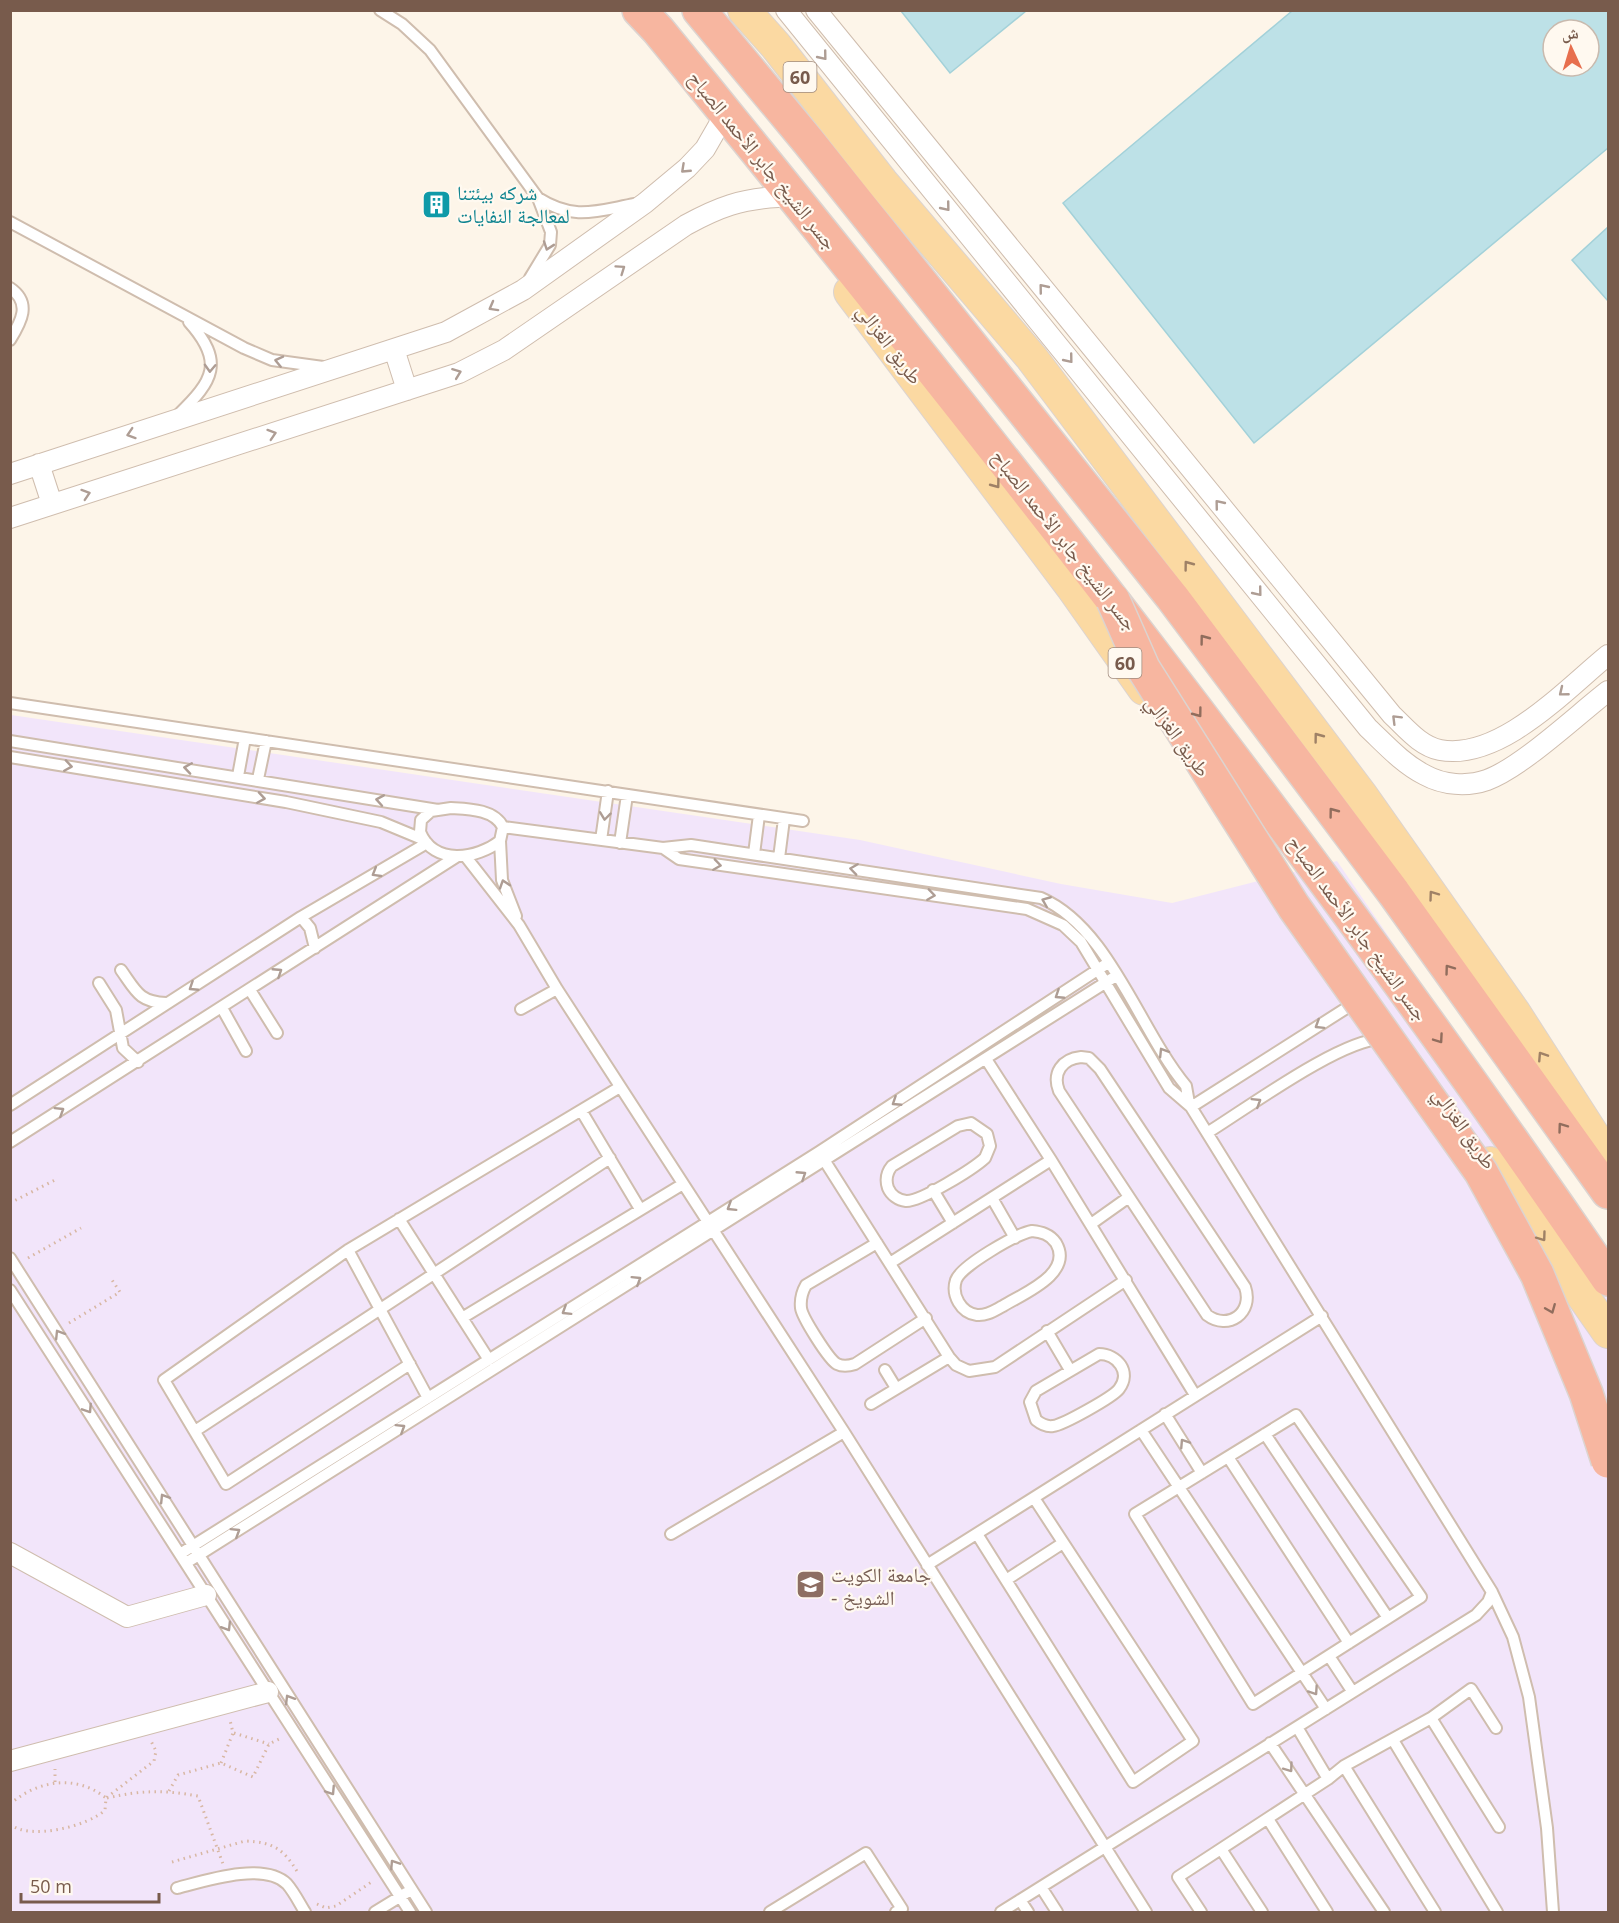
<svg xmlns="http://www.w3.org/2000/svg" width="1619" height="1923" viewBox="0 0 1619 1923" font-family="'Open Sans','Noto Naskh Arabic',sans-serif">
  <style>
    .education { fill: #f2e5fa }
    .water { fill: #bde1e7; stroke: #a3d1d9; stroke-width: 1.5; fill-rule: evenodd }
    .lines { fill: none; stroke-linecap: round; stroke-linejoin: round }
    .lane-casing { stroke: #cfbdae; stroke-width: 14 }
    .street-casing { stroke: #cfbdae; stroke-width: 22 }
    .primary-casing { stroke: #dcd4d0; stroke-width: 34 }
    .highway-casing { stroke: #dcd4d0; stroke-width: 36 }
    .path { stroke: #d8b7a3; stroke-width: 3; stroke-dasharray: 1.5 4.5; stroke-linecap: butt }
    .lane { stroke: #fff; stroke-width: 10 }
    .street { stroke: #fff; stroke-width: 20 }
    .primary { stroke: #fbd9a2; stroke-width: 32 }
    .highway { stroke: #f7b6a0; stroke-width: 33 }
    .highway-bridge-casing { stroke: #dcd4d0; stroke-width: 36; stroke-linecap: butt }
    .highway-bridge { stroke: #f7b6a0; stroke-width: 33 }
    .oneway { stroke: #ae9d94 }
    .oneway2 { stroke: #9f8166 }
    .oneway3 { stroke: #916d5d }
    .labels { text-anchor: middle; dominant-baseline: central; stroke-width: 4.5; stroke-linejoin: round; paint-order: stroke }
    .shield { fill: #fff9f0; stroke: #a08a7d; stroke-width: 1.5 }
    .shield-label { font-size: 18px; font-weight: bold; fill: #785b4c }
    .street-label { font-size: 20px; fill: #785b4c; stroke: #fff9f0 }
    .culture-label { font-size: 20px; fill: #0d838f; stroke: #fff9f0; text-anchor: start }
    .education-label { font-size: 20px; fill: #785e54; stroke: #fff9f0; text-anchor: start }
  </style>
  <rect width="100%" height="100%" fill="#fdf5e9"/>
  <path class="education" d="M11 715 860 840 1061 884 1172 903 1337 861 1608 1257V1912H11Z"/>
  <path class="water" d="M901 11H1026L950 73Z
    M1292 11H1608V148L1254 443 1063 203ZM1553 30H1589V66H1553Z
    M1608 227V301L1572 260Z"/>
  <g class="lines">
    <defs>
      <path id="lane" d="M380 10 402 24 430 50 538 198 551 232 550 245 530 278
        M538 198C574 221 596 211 635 204
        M10 222 244 348 272 360 323 367
        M10 288C32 303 21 322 10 340
        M179 414C213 381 225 362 189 322
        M10 703 803 821
        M10 741 438 810
        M10 757 286 802 381 822 422 839
        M238 776 245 738
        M258 779 266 741
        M451 808C468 809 494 809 503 827L500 841C477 859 434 866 420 832L421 820 431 811Z
        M503 827 663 848 691 845 1041 898C1110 928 1139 1030 1186 1086L1189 1103
        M601 840 608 791
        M500 841 502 880 516 916
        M620 843 627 795
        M663 848 679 859 1027 909 1063 925 1081 942 1169 1088 1191 1107 1492 1592 1513 1637 1529 1697 1547 1828 1553 1912
        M754 854 759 815
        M466 857 519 925 557 989 844 1432 1146 1912
        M779 858 784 819
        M301 917 310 928 315 948
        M121 970C136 991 139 1002 166 1003
        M99 983 116 1010 123 1048 138 1062
        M250 990 277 1033
        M222 1008 246 1051
        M521 1009 557 989
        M1081 1057 1089 1058 1100 1069 1245 1287C1254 1313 1228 1331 1207 1315L1059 1091C1052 1073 1062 1059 1081 1057Z
        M986 1059 1051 1160 1195 1395
        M10 1105 301 917 427 843
        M1191 1107 1356 1002
        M582 1112 640 1209
        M971 1123 987 1134 990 1146 985 1158C973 1169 920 1202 906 1201 898 1200 891 1195 888 1188 885 1179 887 1172 892 1166L958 1126Z
        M1207 1133C1246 1109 1341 1039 1382 1039
        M10 1142 456 857
        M821 1155 949 1357 956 1365 969 1371 995 1367 1126 1280
        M933 1190 953 1223
        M992 1198 1015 1238
        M399 1219 489 1360
        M1091 1224 1129 1197
        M1032 1231C1041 1232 1050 1234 1056 1243 1074 1274 1022 1294 1003 1306 995 1310 987 1316 977 1315 961 1313 951 1295 956 1280 961 1266 1016 1234 1032 1231Z
        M877 1243 806 1285C802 1292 800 1299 801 1308 802 1317 829 1360 837 1364 843 1367 849 1366 855 1364L926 1318
        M348 1250 428 1398
        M10 1258 426 1912
        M890 1263 1051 1160
        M10 1290 410 1912
        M462 1318 683 1184
        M1047 1331 1070 1370
        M1099 1354C1117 1354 1132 1372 1119 1389 1113 1397 1063 1425 1053 1426 1047 1427 1041 1424 1036 1420L1030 1402 1036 1391Z
        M410 1364 226 1484 164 1380 348 1250 620 1087
        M885 1370 896 1388
        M871 1404 949 1357
        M1165 1414 1202 1473
        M1296 1415 1421 1597 1253 1704 1135 1514Z
        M1141 1430 1326 1709
        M195 1431 610 1158
        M1265 1434 1388 1618
        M1228 1457 1349 1643
        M671 1534 844 1432
        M977 1534 1133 1782 1193 1741 1034 1498
        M180 1554 819 1152 1108 963
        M186 1563 1116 976
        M927 1565 1322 1316
        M1006 1580 1063 1543
        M1329 1656 1352 1691
        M1431 1718 1499 1827
        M1297 1727 1328 1779
        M1393 1740 1497 1912
        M1270 1743 1384 1912
        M1344 1766 1435 1912
        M1268 1819 1327 1912
        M1221 1849 1262 1912
        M1041 1887 1057 1912
        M177 1888C204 1881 264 1861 287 1884 294 1892 300 1904 305 1912
        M1020 1900 1028 1912
        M375 1912 406 1893
        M770 1912 866 1853 902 1909 896 1912
        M1001 1912 1476 1615 1488 1602 1492 1592
        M1201 1912 1178 1877 1328 1779 1344 1766 1431 1718 1471 1689 1496 1728"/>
      <path id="street" d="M786 10 1368 728C1386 745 1403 764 1425 775 1443 785 1467 787 1487 780 1522 767 1577 715 1608 691
        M816 10 1392 715C1406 728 1420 746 1440 750 1500 761 1565 690 1608 655
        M394 349 407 390
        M39 464 52 504
        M10 474 446 332 523 290 645 203 687 168 705 149 720 123
        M10 518 459 373 504 350 686 225C719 207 741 199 778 197
        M10 1553 127 1617 206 1595
        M10 1761 268 1692"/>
      <path id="primary" d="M744 10 776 46 882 182 1031 357 1362 796 1514 1012 1608 1158
        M850 292 1072 587 1144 689
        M1490 1163 1608 1332"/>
      <path id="highway" d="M639 10 658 30C989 435 1313 847 1608 1279
        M699 10 808 141 1172 597 1394 893 1608 1192"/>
    </defs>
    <use href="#lane" class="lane-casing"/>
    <use href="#street" class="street-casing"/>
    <use href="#primary" class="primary-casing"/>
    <use href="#highway" class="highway-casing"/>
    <path class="path" d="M10 1203 55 1180
      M28 1258 81 1228
      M69 1323 120 1292 112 1280
      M234 1733 269 1744
      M221 1763 233 1733 230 1720
      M55 1782V1769
      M169 1791 178 1775 221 1763 253 1777 269 1744 281 1738
      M107 1798C142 1790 164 1790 198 1796L223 1864
      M10 1804C38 1780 76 1774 106 1798
      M10 1824C29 1841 89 1826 105 1810L106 1798 154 1761 156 1751 151 1741
      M172 1862 245 1841C273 1842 284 1849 298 1873
      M317 1904 326 1908 336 1906 373 1881"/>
    <use href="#lane" class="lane"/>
    <use href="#street" class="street"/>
    <use href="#primary" class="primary"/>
    <use href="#highway" class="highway"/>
    <defs>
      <path id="highway-bridge" d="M1113 600 1143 668 1294 907 1481 1172 1537 1274 1586 1393 1608 1461"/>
    </defs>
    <use href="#highway-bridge" class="highway-bridge-casing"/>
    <use href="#highway-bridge" class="highway-bridge"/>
  </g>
  <defs><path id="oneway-chevron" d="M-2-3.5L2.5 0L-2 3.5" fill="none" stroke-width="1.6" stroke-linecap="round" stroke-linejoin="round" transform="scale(1.5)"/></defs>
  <g class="oneway">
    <use href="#oneway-chevron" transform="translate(823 56) rotate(51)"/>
    <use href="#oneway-chevron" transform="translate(685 169) rotate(137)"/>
    <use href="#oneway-chevron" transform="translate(946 207) rotate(51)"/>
    <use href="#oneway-chevron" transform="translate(548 246) rotate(109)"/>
    <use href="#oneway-chevron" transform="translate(621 269) rotate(-35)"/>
    <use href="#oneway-chevron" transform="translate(1043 288) rotate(-129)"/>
    <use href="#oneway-chevron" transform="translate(493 307) rotate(151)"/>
    <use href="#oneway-chevron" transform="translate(1069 359) rotate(51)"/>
    <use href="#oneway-chevron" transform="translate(279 361) rotate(-167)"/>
    <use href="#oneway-chevron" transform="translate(210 368) rotate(92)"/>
    <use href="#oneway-chevron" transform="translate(457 373) rotate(-21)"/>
    <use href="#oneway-chevron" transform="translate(131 434) rotate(162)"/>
    <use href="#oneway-chevron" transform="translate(272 434) rotate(-18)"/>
    <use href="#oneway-chevron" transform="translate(86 494) rotate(-18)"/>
    <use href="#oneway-chevron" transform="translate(1219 504) rotate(-129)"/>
    <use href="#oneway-chevron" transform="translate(1258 592) rotate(51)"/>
    <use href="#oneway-chevron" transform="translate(1563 692) rotate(141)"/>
    <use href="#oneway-chevron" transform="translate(1396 719) rotate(-135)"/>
    <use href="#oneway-chevron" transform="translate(68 766) rotate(9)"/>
    <use href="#oneway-chevron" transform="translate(188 768) rotate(-171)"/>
    <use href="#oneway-chevron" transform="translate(261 798) rotate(9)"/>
    <use href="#oneway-chevron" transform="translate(380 800) rotate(-170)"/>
    <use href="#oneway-chevron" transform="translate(605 816) rotate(97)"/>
    <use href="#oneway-chevron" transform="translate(717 865) rotate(8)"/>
    <use href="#oneway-chevron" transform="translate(854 869) rotate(-172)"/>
    <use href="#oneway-chevron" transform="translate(376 873) rotate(149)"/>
    <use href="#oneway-chevron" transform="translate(504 884) rotate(-108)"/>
    <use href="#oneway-chevron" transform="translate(931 895) rotate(8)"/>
    <use href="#oneway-chevron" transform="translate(1046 901) rotate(-158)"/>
    <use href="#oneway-chevron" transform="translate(278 972) rotate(-33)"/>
    <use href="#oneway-chevron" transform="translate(193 987) rotate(147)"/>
    <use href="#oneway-chevron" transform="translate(1059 995) rotate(147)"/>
    <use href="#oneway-chevron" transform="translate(1319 1025) rotate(148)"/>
    <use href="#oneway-chevron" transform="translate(1163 1052) rotate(-122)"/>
    <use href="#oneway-chevron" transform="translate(896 1102) rotate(147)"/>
    <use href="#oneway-chevron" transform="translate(1257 1102) rotate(-32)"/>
    <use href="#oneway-chevron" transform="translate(60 1111) rotate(-32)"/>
    <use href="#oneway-chevron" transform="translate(802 1175) rotate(-33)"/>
    <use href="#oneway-chevron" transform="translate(731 1207) rotate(148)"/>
    <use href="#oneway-chevron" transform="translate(637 1280) rotate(-32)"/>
    <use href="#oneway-chevron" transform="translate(566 1311) rotate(148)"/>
    <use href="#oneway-chevron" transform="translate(59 1334) rotate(-122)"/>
    <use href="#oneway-chevron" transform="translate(88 1409) rotate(57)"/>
    <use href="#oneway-chevron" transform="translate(401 1428) rotate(-32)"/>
    <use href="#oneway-chevron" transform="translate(1184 1443) rotate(-123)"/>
    <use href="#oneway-chevron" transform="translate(164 1498) rotate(-122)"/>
    <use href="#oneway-chevron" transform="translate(236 1532) rotate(-32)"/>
    <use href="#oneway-chevron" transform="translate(227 1627) rotate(58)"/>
    <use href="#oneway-chevron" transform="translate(1314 1691) rotate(56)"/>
    <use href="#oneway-chevron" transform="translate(289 1699) rotate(-121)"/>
    <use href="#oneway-chevron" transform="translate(1289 1768) rotate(54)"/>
    <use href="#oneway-chevron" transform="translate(331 1791) rotate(57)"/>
    <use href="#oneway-chevron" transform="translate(394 1864) rotate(-123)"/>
  </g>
  <g class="oneway2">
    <use href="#oneway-chevron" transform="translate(996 484) rotate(53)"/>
    <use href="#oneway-chevron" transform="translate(1188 565) rotate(-127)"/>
    <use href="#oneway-chevron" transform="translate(1318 737) rotate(-127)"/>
    <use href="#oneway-chevron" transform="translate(1433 895) rotate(-126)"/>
    <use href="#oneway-chevron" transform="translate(1542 1056) rotate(-123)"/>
    <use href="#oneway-chevron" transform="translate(1542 1237) rotate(54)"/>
  </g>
  <g class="oneway3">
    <use href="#oneway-chevron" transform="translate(1204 639) rotate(-127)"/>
    <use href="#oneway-chevron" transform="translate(1198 713) rotate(53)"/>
    <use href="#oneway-chevron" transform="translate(1333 812) rotate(-127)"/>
    <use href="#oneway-chevron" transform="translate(1449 969) rotate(-126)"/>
    <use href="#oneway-chevron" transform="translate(1439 1039) rotate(55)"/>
    <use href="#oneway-chevron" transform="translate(1562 1127) rotate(-126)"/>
    <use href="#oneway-chevron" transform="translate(1551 1309) rotate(68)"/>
  </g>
  <defs>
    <symbol id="building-square" viewBox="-11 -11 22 22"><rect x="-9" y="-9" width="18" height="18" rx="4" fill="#0f9aa8" stroke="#fff9f0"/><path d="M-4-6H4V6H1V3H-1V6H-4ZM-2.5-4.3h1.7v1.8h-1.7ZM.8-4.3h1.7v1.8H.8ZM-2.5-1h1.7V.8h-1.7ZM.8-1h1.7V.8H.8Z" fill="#fff"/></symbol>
    <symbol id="university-square" viewBox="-11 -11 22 22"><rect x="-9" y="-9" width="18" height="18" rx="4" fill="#8d6e63" stroke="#fff9f0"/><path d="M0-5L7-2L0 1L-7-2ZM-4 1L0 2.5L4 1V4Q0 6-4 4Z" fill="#fff"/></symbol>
  </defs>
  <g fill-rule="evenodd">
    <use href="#building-square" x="420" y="188" width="33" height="33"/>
    <use href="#university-square" x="794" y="1568" width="33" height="33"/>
  </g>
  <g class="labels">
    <g class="shield">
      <rect x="783.5" y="62" width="33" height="30" rx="4.5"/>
      <rect x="1108.5" y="648" width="33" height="30" rx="4.5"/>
    </g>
    <g class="shield-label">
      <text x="800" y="77">60</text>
      <text x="1125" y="663">60</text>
    </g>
    <g class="street-label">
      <text transform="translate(763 160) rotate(51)">جسر الشيخ جابر الأحمد الصباح</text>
      <text transform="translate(890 344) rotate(53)">طريق الغزالي</text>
      <text transform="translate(1065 540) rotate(52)">جسر الشيخ جابر الأحمد الصباح</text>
      <text transform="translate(1178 736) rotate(54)">طريق الغزالي</text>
      <text transform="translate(1358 928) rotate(54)">جسر الشيخ جابر الأحمد الصباح</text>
      <text transform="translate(1465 1128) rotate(55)">طريق الغزالي</text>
    </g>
    <g class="culture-label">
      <text x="457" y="192">شركه بيئتنا<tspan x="457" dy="23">لمعالجة النفايات</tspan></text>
    </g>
    <g class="education-label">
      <text x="831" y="1574">جامعة الكويت<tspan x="831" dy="23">- الشويخ</tspan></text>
    </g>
  </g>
  <rect width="1619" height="1923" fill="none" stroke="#785b4c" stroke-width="24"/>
  <g transform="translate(1571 48) rotate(356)"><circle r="28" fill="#fff9f0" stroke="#c9baae" stroke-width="1.5"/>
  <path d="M0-4.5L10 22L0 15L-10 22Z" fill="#e76f4e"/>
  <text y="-9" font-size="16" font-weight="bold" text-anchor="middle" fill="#785b4c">ش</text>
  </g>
  <path d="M21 1893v9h138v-9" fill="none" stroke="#785b4c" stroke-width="3"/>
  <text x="30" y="1893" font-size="18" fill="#785b4c" stroke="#fff9f0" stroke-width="4.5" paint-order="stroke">50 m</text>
</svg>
